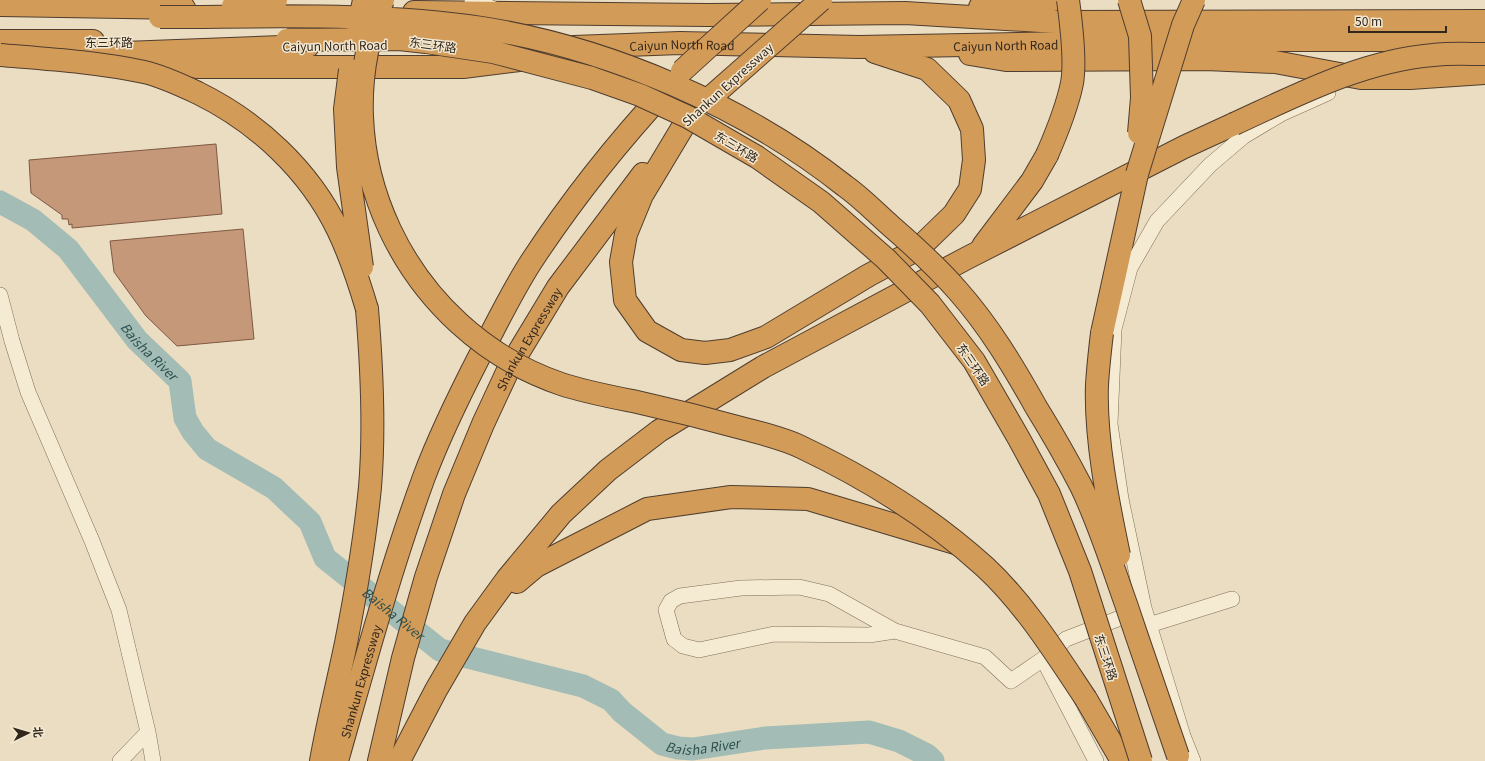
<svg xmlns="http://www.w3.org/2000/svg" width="1485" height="761" viewBox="0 0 1485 761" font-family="Georgia,'Noto Sans SC',serif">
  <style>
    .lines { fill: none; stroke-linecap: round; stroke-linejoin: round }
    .river { stroke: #a3bcb5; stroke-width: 23 }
    .building { fill: #c5987a; stroke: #7f5942 }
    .minor-casing { stroke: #816e5a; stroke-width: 16 }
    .highway-casing { stroke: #4f3d2e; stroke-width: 24 }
    .minor { stroke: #f5ebd3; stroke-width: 15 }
    .highway { stroke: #d39b58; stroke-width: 22 }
    .highway-bridge-casing { stroke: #4f3d2e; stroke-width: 24; stroke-linecap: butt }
    .highway-bridge { stroke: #d39b58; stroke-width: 22 }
    .labels { text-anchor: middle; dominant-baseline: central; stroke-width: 3; stroke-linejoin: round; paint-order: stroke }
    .street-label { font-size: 12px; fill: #32271d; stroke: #f2e7d0 }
    .water-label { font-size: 13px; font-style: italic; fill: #2e514e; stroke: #f2e7d0 }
  </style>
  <rect width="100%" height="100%" fill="#eaddc1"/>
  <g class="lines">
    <path class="river" id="s1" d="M0 202 33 220 68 249 137 340 180 381 185 418 193 432 207 449 274 488 310 522 325 558 440 650 583 686 611 700 622 712 662 744 678 748 693 749 765 738 869 732 899 741 927 755 933 761"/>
  </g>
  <path class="building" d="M216 144 222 214 72 228V224L69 225 68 219H62V215L31 193 29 160Z
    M243 229 254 339 177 346 146 316 114 272 110 241Z"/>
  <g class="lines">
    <defs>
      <path id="minor" d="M472 0 494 9
        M0 295 12 341 28 392 92 541 119 610 148 732 153 761
        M1149 625 1232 599
        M895 631 869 635 774 634 699 650 683 646 674 639 666 610 671 601 680 596 741 588 799 587 829 594 895 631 985 657 1011 681 1043 659
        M120 761 148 732
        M1096 761 1043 659 1066 639 1138 611
        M1193 761 1183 736 1144 608 1121 499 1110 424 1114 329 1130 268 1157 221 1210 165 1244 136 1281 114 1328 93"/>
      <g id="highway">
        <path d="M0 5 184 8"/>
        <path d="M980 7 1053 0"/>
        <path d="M414 12 708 15 905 13 1057 22 1485 21"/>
        <path d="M0 41H93"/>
        <path id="s2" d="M574 47 680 43 859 47 1238 40H1485"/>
        <path d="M970 54 1006 60 1206 59 1275 62 1361 78H1410L1485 73"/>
        <path d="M71 55 308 46"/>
        <path d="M162 60 197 67H463L536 58 584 50"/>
        <path d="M687 120 642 195 626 234 621 262 625 300 647 331 681 350 705 353 730 350 766 337 869 275 918 249 954 214 970 189 974 160 972 129 959 100 927 69 875 52"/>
        <path d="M983 246 1032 181 1047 155"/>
        <path d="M1102 333 1137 174"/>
        <path d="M517 582 536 566 647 509 731 497 808 499 955 543"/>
        <path d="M1086 699 1122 761"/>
        <path d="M321 761C328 721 338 682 346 643 356 592 365 539 370 487 375 428 372 369 367 309"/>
        <path id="s3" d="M337 761C364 666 390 570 424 477 439 437 458 398 478 359 495 327 511 293 531 262 571 201 617 143 667 89"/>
        <path id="s4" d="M379 761 403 658 426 577 454 494 483 424 509 368 558 287 643 174"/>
        <path d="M399 761 436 690 475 623 507 579 561 514 608 470 659 431 763 367 967 258 1184 147 1234 124"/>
      </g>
    </defs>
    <use href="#minor" class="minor-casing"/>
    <use href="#highway" class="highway-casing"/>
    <use href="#minor" class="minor"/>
    <use href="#highway" class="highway"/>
    <defs>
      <path id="highway-bridge" d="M383 0C319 153 406 331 561 384 585 392 612 397 637 402 673 410 709 419 745 429 764 434 786 439 803 448 868 479 931 518 985 567 1025 604 1056 654 1086 699
        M1129 0 1140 36 1142 98 1139 133
        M233 6 276 0
        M160 17C267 17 376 12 482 28 609 48 744 106 845 186 862 198 877 214 892 227 915 247 938 268 958 291 989 326 1013 366 1036 407 1052 433 1067 459 1081 486 1099 523 1112 565 1126 604 1143 655 1161 706 1178 756
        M357 33 364 0
        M287 40 399 39 426 42 493 52 592 78 640 95 688 117 757 157 821 202 886 259 930 304 974 361 1018 437 1049 494 1080 571 1141 761
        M0 55C48 59 97 62 144 72 162 76 181 85 198 93 257 122 309 170 338 230 350 255 359 282 367 309
        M350 70 345 109 348 167 362 267
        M682 71 760 0
        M711 97 821 0
        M1234 124C1297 95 1362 61 1433 55 1450 53 1468 54 1485 54
        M1047 155C1057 132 1067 108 1072 83 1076 61 1071 22 1068 0
        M1137 174 1183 25 1194 0
        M1102 333C1100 350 1098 367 1097 385 1095 438 1108 503 1119 555"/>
    </defs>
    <use href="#highway-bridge" class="highway-bridge-casing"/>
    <use href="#highway-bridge" class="highway-bridge"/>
  </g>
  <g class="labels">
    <g class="street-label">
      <text x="109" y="41">东三环路</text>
      <text transform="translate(433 44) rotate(8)">东三环路</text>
      <text stroke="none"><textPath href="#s2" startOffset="432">Caiyun North Road</textPath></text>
      <text transform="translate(335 45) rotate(-1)">Caiyun North Road</text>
      <text stroke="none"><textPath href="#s2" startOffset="108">Caiyun North Road</textPath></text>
      <text transform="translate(727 84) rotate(-42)">Shankun Expressway</text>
      <text transform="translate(737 146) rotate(31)">东三环路</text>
      <text stroke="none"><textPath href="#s4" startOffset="450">Shankun Expressway</textPath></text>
      <text transform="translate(974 364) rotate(56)">东三环路</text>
      <text transform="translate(1107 657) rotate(72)">东三环路</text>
      <text stroke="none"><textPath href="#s3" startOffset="83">Shankun Expressway</textPath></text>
    </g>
    <g class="water-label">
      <text stroke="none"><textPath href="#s1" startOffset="214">Baisha River</textPath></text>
      <text stroke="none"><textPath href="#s1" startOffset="586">Baisha River</textPath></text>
      <text stroke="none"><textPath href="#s1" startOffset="933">Baisha River</textPath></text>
    </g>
  </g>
  <g transform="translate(28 733) rotate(85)" stroke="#f2e7d0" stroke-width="3" paint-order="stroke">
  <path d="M0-3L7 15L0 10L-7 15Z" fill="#32271d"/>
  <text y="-6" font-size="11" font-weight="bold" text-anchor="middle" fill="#32271d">北</text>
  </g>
  <path d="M1349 26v6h97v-6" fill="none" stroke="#32271d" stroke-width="2"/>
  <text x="1355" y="26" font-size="12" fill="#32271d" stroke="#f2e7d0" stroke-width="3" paint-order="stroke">50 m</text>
</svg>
